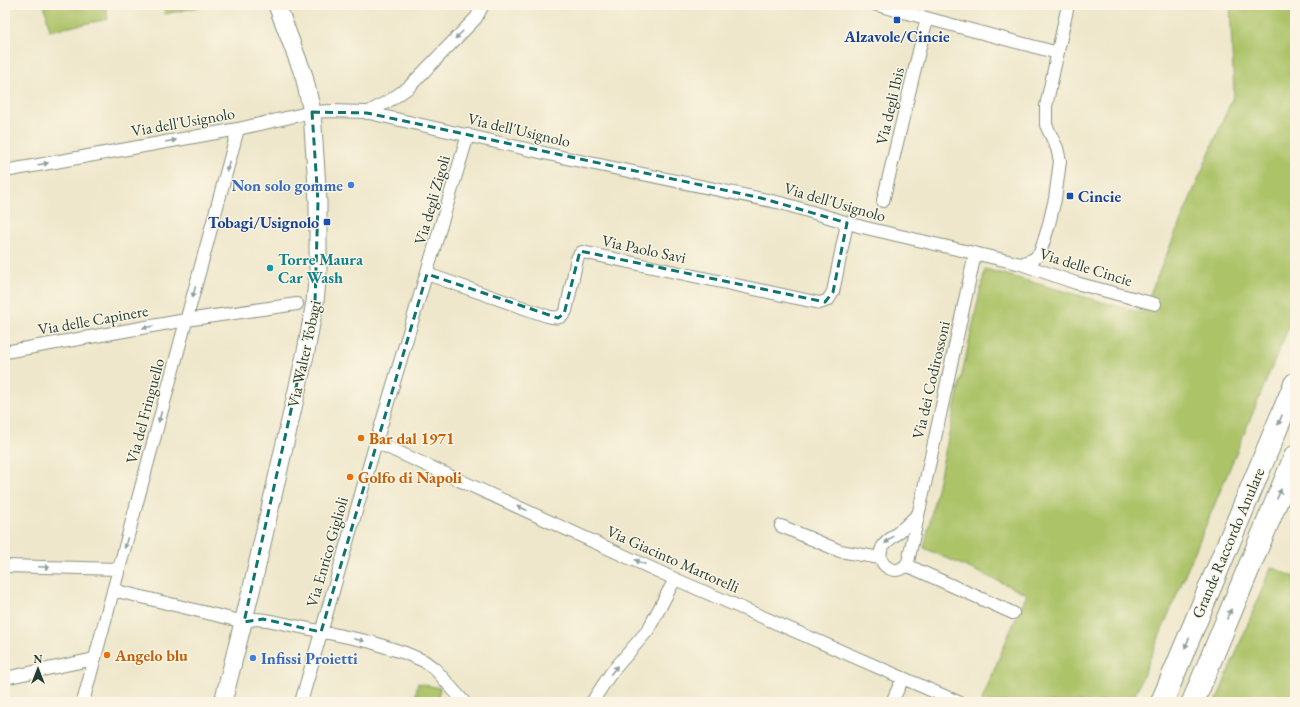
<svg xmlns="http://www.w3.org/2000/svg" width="1300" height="707" viewBox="0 0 1300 707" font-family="'EB Garamond',serif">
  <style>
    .green { fill: #acc368; stroke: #66804e }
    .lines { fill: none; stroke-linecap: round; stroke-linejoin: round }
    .street-casing { stroke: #869280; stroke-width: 14 }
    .secondary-casing { stroke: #869280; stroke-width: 19 }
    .highway-casing { stroke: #869280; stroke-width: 24 }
    .street { stroke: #fff; stroke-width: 12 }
    .secondary { stroke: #fff; stroke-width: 17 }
    .highway { stroke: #fff; stroke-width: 22 }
    .oneway { fill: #8f9e9a }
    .marked { fill: none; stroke: #0f766e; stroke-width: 3; stroke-dasharray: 8 5; stroke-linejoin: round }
    .transit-dot { fill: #1a4fb4; stroke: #fcf5e5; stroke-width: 1.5 }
    .shop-dot { fill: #3f7fe0; stroke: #fcf5e5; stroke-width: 1.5 }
    .culture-dot { fill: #0f9aa8; stroke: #fcf5e5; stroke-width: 1.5 }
    .food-dot { fill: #e8710a; stroke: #fcf5e5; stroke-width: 1.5 }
    .labels { text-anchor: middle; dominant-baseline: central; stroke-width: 3; stroke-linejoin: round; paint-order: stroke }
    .transit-label { font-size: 16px; font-weight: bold; fill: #164399; stroke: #fcf5e5 }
    .street-label { font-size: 16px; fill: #1f3d34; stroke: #fcf5e5 }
    .shop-label { font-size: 16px; font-weight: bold; fill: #366cbe; stroke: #fcf5e5; text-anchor: end }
    .culture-label { font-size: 16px; font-weight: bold; fill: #0d838f; stroke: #fcf5e5; text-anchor: start }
    .food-label { font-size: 16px; font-weight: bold; fill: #c56008; stroke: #fcf5e5; text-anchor: start }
  </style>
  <rect width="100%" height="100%" fill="#fcf5e5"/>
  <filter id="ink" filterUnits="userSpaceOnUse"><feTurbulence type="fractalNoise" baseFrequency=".025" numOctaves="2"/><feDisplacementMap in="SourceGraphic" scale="8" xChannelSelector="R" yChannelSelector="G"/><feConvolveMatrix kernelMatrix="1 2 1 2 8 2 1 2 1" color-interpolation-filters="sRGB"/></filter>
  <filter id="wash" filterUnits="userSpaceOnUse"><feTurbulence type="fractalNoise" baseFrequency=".012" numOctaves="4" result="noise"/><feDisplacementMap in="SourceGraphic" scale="16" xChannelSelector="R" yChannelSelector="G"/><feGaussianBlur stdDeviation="0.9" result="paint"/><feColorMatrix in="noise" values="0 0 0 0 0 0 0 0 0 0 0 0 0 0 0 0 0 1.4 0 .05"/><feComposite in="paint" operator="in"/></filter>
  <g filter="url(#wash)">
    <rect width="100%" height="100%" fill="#eee7cb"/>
    <path class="green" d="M44 5H105L108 19 50 31Z
      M163 5H208L165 14Z
      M1230 5H1295V312L1132 702H981L1008 636 1027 594 924 548 985 269 1142 313 1234 94Z
      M1271 567 1295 577V702H1216Z
      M418 683 440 688 437 702H414Z"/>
  </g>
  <g filter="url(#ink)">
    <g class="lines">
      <defs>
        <path id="street" d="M877 5 1058 53
          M367 113 392 99 409 87 476 18 483 5
          M5 171 238 129 312 112 331 111 365 112 566 158 781 203 862 227 1021 264 1076 283 1155 304
          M883 201 927 18
          M1021 264 1034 259 1040 253 1048 228 1055 199 1060 161 1057 148 1046 125V106L1068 5
          M427 274 547 316C555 318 562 319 566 311L577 259 579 255 582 252 820 303 828 300 833 292 847 223
          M5 352 186 320 297 304
          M376 442 675 579 958 702
          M918 514C912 520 906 526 900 531 894 537 885 541 882 548 874 566 899 579 908 562L975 254
          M781 526 840 551 880 558
          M906 565 1013 613
          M5 566 119 569
          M113 590 244 622 255 619 267 620 371 642 405 653 424 661 435 669 464 702
          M5 678 94 659
          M83 702 238 129
          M301 702 376 442 468 135
          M592 702 611 673 648 630 675 579
          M892 702 903 678"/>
        <path id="secondary" d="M223 702 253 583 306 351 315 302 318 271V202L312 112 304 76 277 5"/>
        <path id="highway" d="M1162 702 1295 384
          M1193 702 1295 457"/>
      </defs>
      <use href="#street" class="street-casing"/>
      <use href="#secondary" class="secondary-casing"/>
      <use href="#highway" class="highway-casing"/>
      <use href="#street" class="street"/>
      <use href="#secondary" class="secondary"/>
      <use href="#highway" class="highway"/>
    </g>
    <defs><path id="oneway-solid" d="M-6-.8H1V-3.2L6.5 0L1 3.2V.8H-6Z"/></defs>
    <g class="oneway">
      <use href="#oneway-solid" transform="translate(459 35) rotate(135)"/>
      <use href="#oneway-solid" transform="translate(171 141) rotate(-10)"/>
      <use href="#oneway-solid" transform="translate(43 164) rotate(-10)"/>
      <use href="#oneway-solid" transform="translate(228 166) rotate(105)"/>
      <use href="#oneway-solid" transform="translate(194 292) rotate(105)"/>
      <use href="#oneway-solid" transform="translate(148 327) rotate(170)"/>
      <use href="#oneway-solid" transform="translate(160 417) rotate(105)"/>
      <use href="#oneway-solid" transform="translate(1280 420) rotate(113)"/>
      <use href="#oneway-solid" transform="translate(1279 494) rotate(-67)"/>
      <use href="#oneway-solid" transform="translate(522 508) rotate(-155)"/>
      <use href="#oneway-solid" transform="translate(889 540) rotate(140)"/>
      <use href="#oneway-solid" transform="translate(126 543) rotate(105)"/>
      <use href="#oneway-solid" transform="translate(640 562) rotate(-155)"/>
      <use href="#oneway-solid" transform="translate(44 567) rotate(2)"/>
      <use href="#oneway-solid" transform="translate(1229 614) rotate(-67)"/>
      <use href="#oneway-solid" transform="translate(359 640) rotate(12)"/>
      <use href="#oneway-solid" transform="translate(1187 643) rotate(113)"/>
      <use href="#oneway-solid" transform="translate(614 670) rotate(-51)"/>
    </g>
  </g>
  <path class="marked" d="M312 112 367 113 761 198 847 223 833 292 825 302 580 251 564 314 558 318 427 274 321 632 263 619 244 622 315 302 318 202Z"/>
  <g class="transit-dot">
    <rect x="893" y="16" width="8" height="8" rx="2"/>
    <rect x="1066" y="192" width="8" height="8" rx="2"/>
    <rect x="323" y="218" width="8" height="8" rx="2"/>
  </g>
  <g class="shop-dot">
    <circle cx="351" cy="185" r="4"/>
    <circle cx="253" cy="658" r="4"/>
  </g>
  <circle class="culture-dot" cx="270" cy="268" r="4"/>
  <g class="food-dot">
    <circle cx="361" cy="438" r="4"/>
    <circle cx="350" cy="477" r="4"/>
    <circle cx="107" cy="655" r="4"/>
  </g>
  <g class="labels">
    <g class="transit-label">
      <text x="897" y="36">Alzavole/Cincie</text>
      <text x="1078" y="196" text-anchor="start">Cincie</text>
      <text x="319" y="222" text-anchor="end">Tobagi/Usignolo</text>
    </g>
    <g class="street-label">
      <text transform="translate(890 106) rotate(-77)">Via degli Ibis</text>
      <text transform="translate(183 122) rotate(-10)">Via dell'Usignolo</text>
      <text transform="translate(519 130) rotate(13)">Via dell'Usignolo</text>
      <text transform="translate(432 200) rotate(-74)">Via degli Zigoli</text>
      <text transform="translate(835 202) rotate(16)">Via dell'Usignolo</text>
      <text transform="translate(644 249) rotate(12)">Via Paolo Savi</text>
      <text transform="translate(1086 267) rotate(17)">Via delle Cincie</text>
      <text transform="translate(93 320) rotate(-10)">Via delle Capinere</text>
      <text transform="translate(304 354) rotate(-78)">Via Walter Tobagi</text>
      <text transform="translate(931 380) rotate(-77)">Via dei Codirossoni</text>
      <text transform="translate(145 411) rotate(-75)">Via del Fringuello</text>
      <text transform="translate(1228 543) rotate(-67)">Grande Raccordo Anulare</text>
      <text transform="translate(327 552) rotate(-74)">Via Enrico Giglioli</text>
      <text transform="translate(673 559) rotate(24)">Via Giacinto Martorelli</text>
    </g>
    <g class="shop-label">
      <text x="343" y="185">Non solo gomme</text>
      <text x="261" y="658" text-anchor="start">Infissi Proietti</text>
    </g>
    <g class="culture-label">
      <text x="278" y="259">Torre Maura<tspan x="278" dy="18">Car Wash</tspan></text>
    </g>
    <g class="food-label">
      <text x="369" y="438">Bar dal 1971</text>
      <text x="358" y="477">Golfo di Napoli</text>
      <text x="115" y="655">Angelo blu</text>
    </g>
  </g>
  <rect width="1300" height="707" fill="none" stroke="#fcf5e5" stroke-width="20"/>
  <g transform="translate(38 669)" stroke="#fcf5e5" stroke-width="3" paint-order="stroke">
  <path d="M0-3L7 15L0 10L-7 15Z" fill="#1f3d34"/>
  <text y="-6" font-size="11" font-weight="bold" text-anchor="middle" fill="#1f3d34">N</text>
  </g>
</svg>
